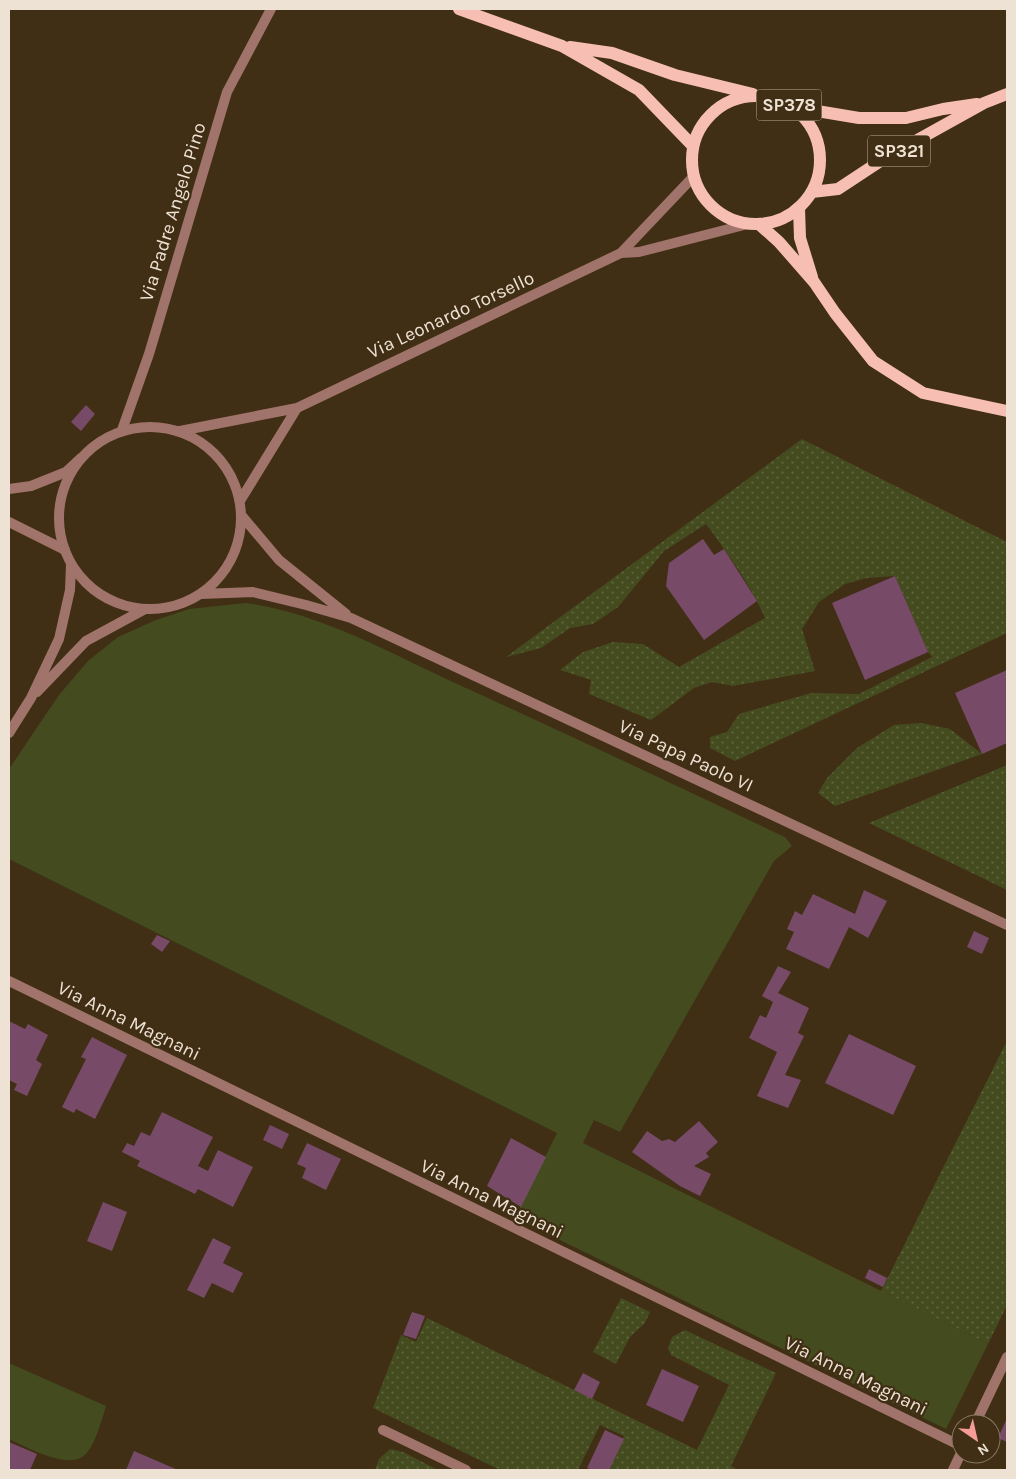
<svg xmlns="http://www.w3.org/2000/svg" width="1016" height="1479" viewBox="0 0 1016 1479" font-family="Karla,sans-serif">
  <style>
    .grass { fill: #444c1f }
    .garden { fill: url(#garden-dots) }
    .building { fill: #774b68 }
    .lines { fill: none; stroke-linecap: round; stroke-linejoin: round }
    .minor { stroke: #a1746b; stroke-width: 10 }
    .tertiary { stroke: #a1746b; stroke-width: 10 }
    .primary { stroke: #f7bfb4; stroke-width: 12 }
    .labels { text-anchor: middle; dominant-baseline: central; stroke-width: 4.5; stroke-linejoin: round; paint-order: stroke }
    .shield { fill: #402e15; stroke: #b9ac9a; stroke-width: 1 }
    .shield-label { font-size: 18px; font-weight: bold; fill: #ede2d3 }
    .street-label { font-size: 19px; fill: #ede2d3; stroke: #402e15 }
  </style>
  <defs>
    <pattern id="garden-dots" width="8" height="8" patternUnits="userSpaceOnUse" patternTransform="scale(1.25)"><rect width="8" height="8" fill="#444c1f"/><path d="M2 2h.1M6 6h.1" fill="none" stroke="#5f663f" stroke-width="1.8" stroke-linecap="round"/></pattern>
  </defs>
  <rect width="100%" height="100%" fill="#402e15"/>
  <path class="grass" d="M246 603C320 613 388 652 455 683 565 733 675 785 785 837L792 846 774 861 620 1132 594 1120 583 1143 988 1344 946 1429 515 1218 557 1133 9 859V769L59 695 88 661 118 637 156 620 189 609Z
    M9 1363 106 1406C102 1419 94 1450 82 1457 64 1468 26 1447 9 1439Z"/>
  <path class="garden" d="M802 439 1007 542V633L735 761 710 748V737L727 732 739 714 811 693 859 694 932 657 928 652 895 576 867 578 845 584 819 602 802 629 815 671 733 686 712 682 694 688 651 720 589 694 591 680 560 670 583 652 613 642 643 644 679 667 765 618C750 584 728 554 706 524L664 551 618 607 593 624 570 628 541 648 506 657Z
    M921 723 950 729 982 754 835 806 818 793 827 778 857 748 894 725Z
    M1007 765V890L869 823Z
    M1007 1041V1305L988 1344 881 1291Z
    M621 1298 650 1312 645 1323 630 1337 616 1364 593 1352Z
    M427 1318 697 1450 729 1385 671 1355 668 1348 672 1337 685 1330 776 1373 731 1466 738 1470H607L624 1436 600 1425 578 1470H500L373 1408 401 1335 416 1342Z
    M390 1449 403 1452 438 1470H375L379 1459Z"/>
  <path class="building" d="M86 405 95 414 81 431 71 422Z
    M703 539 714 555 724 549 757 601 704 640 666 586 669 563Z
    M895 576 928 652 865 680 832 603Z
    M1007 670V743L982 754 955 693Z
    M864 890 887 901 868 938 849 927 829 969 786 949 794 932 787 929 795 911 802 915 813 894 855 914Z
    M974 931 989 938 982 954 967 947Z
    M157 935 170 941 162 952 151 944Z
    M778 966 791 972 778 993 809 1008 798 1033 804 1036 785 1075 801 1080 788 1108 757 1096 777 1052 749 1038 760 1015 766 1018 773 1002 762 996Z
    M9 1021 25 1029 28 1024 48 1035 36 1060 42 1064 27 1096 14 1090 17 1084 9 1080Z
    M849 1034 916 1066 893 1115 825 1083Z
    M92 1037 127 1055 95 1119 76 1109 74 1113 62 1107 86 1059 81 1057Z
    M162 1112 213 1137 198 1166 208 1171 218 1150 253 1167 233 1207 198 1189 195 1194 185 1189 137 1166 140 1161 122 1152 127 1143 134 1146 141 1132 150 1136Z
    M699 1121 718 1142 706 1153 709 1157 694 1166 711 1174 700 1196 680 1186 632 1152 647 1131 662 1141 669 1139 675 1142Z
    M270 1125 289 1134 282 1149 263 1140Z
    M511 1138 546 1157 521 1207 487 1186Z
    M307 1143 341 1159 326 1190 302 1178 306 1168 297 1164Z
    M103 1202 127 1212 112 1251 87 1241Z
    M213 1238 231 1247 223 1263 243 1273 233 1293 212 1283 204 1298 187 1290Z
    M869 1269 887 1278 883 1287 865 1278Z
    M412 1312 425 1316 416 1339 403 1335Z
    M662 1369 699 1386 683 1422 646 1405Z
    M583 1373 600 1382 592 1399 574 1390Z
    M1007 1418V1442L998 1438Z
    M605 1430 624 1439 609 1470H593L587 1468Z
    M9 1442 37 1454 30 1470H9Z
    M134 1451 178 1470H126Z"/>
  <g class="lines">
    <path class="minor" d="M122 430 149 354 227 92 271 9
      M9 489 31 486 66 472 81 458
      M9 522 65 550
      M9 981 961 1446
      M975 1424 1007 1357
      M383 1430 466 1470
      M953 1470 961 1453"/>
    <path class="tertiary" d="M621 253 694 176
      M59 518a91 91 0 1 1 182 0a91 91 0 1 1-182 0Z
      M180 431 297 408 621 253 639 252 748 224
      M240 501 297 408
      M242 516 279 560 346 614
      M201 594 253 592 306 605 351 618 1007 925
      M37 692 86 641 145 609
      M9 733 31 698 59 639 70 590 71 564"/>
    <path class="primary" d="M459 9 562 46 639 90 693 146
      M570 47 612 53 675 75 753 94
      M692 160a64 64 0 1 1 128 0a64 64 0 1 1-128 0Z
      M795 105 817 111 859 118H906L943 109 977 104
      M812 192 838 189 885 158 984 103 1007 94
      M799 208 800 238 812 277
      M760 225 779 242 814 282 835 313 873 361 923 393 1007 411"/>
  </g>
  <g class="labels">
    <g class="shield">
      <rect x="756.5" y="89.5" width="65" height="31" rx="4"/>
      <rect x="868" y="135.5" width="62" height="31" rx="4"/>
    </g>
    <g class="shield-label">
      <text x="789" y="105">SP378</text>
      <text x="899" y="151">SP321</text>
    </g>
    <g class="street-label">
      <text transform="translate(173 212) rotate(-73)">Via Padre Angelo Pino</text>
      <text transform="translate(451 315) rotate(-25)">Via Leonardo Torsello</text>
      <text transform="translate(686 756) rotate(25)">Via Papa Paolo VI</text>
      <text transform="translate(129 1021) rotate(26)">Via Anna Magnani</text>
      <text transform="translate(492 1199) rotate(26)">Via Anna Magnani</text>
      <text transform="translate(856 1376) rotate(26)">Via Anna Magnani</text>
    </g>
  </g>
  <rect width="1016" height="1479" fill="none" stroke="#ede2d3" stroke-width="20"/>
  <g transform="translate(976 1439) rotate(146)"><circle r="24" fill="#402e15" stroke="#857661"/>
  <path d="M0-4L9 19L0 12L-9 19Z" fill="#f59c96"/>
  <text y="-8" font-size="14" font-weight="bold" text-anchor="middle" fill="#ede2d3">N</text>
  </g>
</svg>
